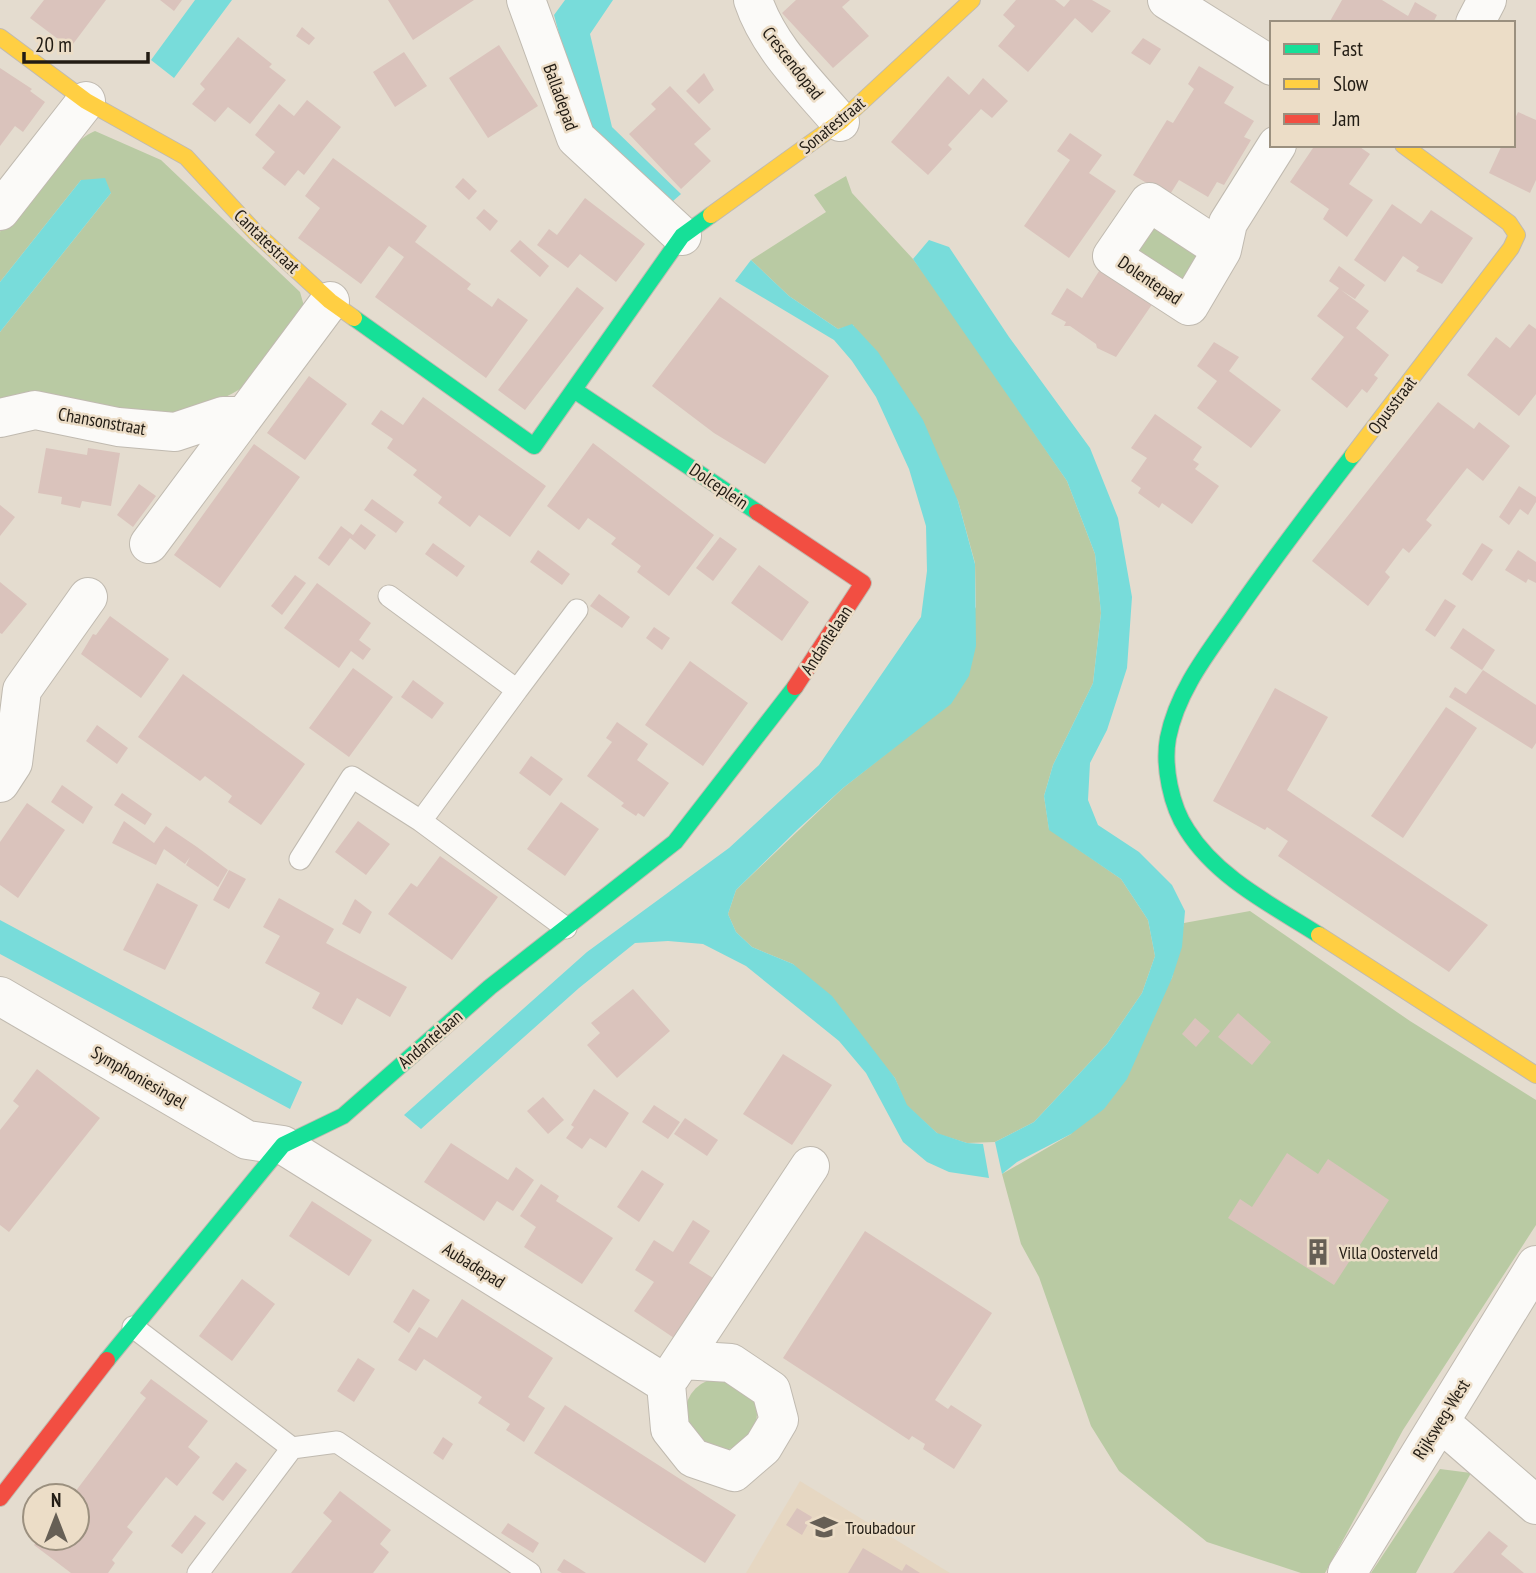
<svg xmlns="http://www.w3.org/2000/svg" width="1536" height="1573" viewBox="0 0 1536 1573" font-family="'PT Sans Narrow',sans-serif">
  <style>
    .built { fill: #e6d7c2 }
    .green { fill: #b9caa3 }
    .water { fill: #78dcda }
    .building { fill: #dac3bc }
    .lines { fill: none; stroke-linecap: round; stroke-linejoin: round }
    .lane-casing { stroke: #c0bab0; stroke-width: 23 }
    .street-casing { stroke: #c0bab0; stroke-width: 40 }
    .fast-casing { stroke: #c0bab0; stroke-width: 18 }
    .slow-casing { stroke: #c0bab0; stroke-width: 18 }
    .jam-casing { stroke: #c0bab0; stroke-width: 18 }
    .lane { stroke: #fbfaf8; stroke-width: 21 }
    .street { stroke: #fbfaf8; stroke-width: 38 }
    .fast { stroke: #16e098; stroke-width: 16 }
    .slow { stroke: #ffcf43; stroke-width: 16 }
    .jam { stroke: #f24e42; stroke-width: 16 }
    .labels { text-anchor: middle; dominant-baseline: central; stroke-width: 5; stroke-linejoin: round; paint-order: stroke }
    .street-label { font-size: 18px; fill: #221c14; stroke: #ecddc7 }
    .poi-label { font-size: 18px; fill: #221c14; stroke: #ecddc7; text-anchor: start }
  </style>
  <rect width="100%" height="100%" fill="#e4dccf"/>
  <path class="built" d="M800 1481 950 1573H746Z"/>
  <path class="green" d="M95 131 161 160 300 292 306 313C292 329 255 380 240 389 167 433 80 416 0 411V332L111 193 81 180 0 282C0 266 0 248 0 233 4 211 73 139 95 131Z
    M846 176 852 193 913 259 942 298 1067 481 1095 554 1101 613 1093 683 1053 765 1044 796 1049 829 1121 879 1148 920 1155 956 1142 993 1107 1044 1034 1122 995 1142 967 1143 938 1134 906 1105 895 1078 793 964 752 947 736 932 728 914 736 890 843 788 896 746 976 607 975 563 958 501 853 325 838 329 789 296 751 260 826 212 814 195Z
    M1157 217 1209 250 1187 284 1136 252Z
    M1250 911 1410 1021 1536 1100V1225L1403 1430 1325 1573H1301L1207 1542 1119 1471 1091 1426 1039 1277 1021 1244 1002 1174 1071 1134 1172 978 1184 923Z
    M685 1414a36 36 0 1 1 72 0a36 36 0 1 1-72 0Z
    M1440 1469 1471 1473 1416 1573H1371Z"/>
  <path class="water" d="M195 0H232L174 78 151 60Z
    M565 0H613L590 34 612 127 681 194 665 208 584 126 554 15Z
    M105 178 111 193 0 332V282L81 180Z
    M929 240 949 247 1009 337 1090 448 1118 518 1132 597 1127 668 1107 730 1090 763 1088 800 1098 825 1139 852 1172 885 1185 911 1182 947 1172 978 1127 1079 1104 1109 1071 1134 1017 1162 1002 1174 995 1142 1034 1122 1107 1044 1142 993 1155 956 1148 920 1121 879 1049 830 1044 796 1053 765 1093 683 1101 613 1095 554 1067 481 913 259Z
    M751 260 789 296 838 329 852 324 878 352 923 420 958 501 975 564 976 646 969 676 951 704 843 788 798 829 736 890 728 914 736 932 752 947 793 964 832 996 895 1078 907 1105 937 1133 967 1143 983 1144 989 1178 949 1172 927 1162 903 1142 866 1073 839 1041 746 966 703 944 668 941 635 943 579 988 421 1129 404 1115 587 952 729 848 819 765 921 617 927 571 926 526 909 469 876 397 852 361 834 340 735 281Z
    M0 920 302 1082 290 1109 0 954Z"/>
  <path class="building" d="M44 0H106L70 48 30 18Z
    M160 0H182L174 11Z
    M388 0H474L413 40Z
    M796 0H850L842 7 869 36 833 68 782 13Z
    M1016 0H1055L1064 7 1070 0H1092L1111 11 1092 33 1075 18 1028 72 998 46 1015 26 1003 15Z
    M1342 0H1382L1408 16 1415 2 1437 15 1433 23H1329Z
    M302 27 315 38 309 45 296 36Z
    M238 37 272 64 269 67 286 80 250 124 228 107 215 122 192 104 205 89 200 84Z
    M1143 38 1161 49 1150 65 1131 53Z
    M499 45 538 106 488 138 449 78Z
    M404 52 427 86 395 107 373 72Z
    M1199 66 1234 87 1224 103 1254 121 1244 137 1251 140 1224 185 1217 182 1208 197 1179 180 1169 196 1133 175 1167 120 1173 123 1194 89 1188 84Z
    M0 68 32 89 30 91 45 102 23 132 15 126 0 146Z
    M704 73 714 90 699 104 686 91Z
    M948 76 969 95 983 78 1008 101 992 118 981 109 948 145 952 149 928 175 891 142Z
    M670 86 711 129 694 144 711 161 681 189 629 134 656 109 651 104Z
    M307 100 341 127 304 175 298 170 285 186 262 168 275 152 255 135 279 104 294 116Z
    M1518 112 1536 120V180L1530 193 1489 173 1502 145H1513V123Z
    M1070 133 1102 155 1089 173 1116 191 1069 258 1024 226 1070 160 1057 151Z
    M1315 145H1357L1370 154 1349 184 1373 200 1347 237 1323 219 1329 209 1290 182Z
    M333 158 427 226 415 242 471 284 467 289 492 307 498 298 528 320 486 378 375 297 404 257 389 246 361 284 298 238 320 208 305 196Z
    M463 178 477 191 469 200 455 187Z
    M585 198 645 244 616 282 580 254 568 268 537 245 549 229 557 235Z
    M1392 204 1421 224 1431 210 1473 238 1442 284 1416 271 1419 267 1403 256 1385 282 1354 260Z
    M484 209 498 221 490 231 476 218Z
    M520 240 549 266 540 277 510 251Z
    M1339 266 1365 285 1355 299 1341 290 1369 311 1356 328 1389 355 1374 375 1378 378 1367 393 1362 389 1347 408 1311 379 1344 337 1317 316 1339 288 1329 281Z
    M1101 268 1153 303 1116 357 1097 348 1096 344 1070 326H1064L1066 322 1051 314 1067 288 1082 298Z
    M577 287 604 308 525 410 498 390Z
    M720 297 829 376 765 464 714 433 652 386Z
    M1529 324 1536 329V394L1519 416 1467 375 1496 337 1510 348Z
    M1214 342 1239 357 1229 371 1281 410 1251 448 1197 408 1217 381 1197 366Z
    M309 376 347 404 305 460 267 433Z
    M423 397 546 486 510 537 479 515 470 527 438 503 442 497 413 475 417 470 387 448 393 439 371 424 381 410 403 425Z
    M1438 402 1474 429 1479 422 1510 446 1483 481 1467 468 1426 520 1432 525 1409 553 1403 548 1385 572 1390 577 1368 606 1312 561Z
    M1155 414 1202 447 1193 460 1199 464 1195 469 1219 486 1192 524 1162 503 1159 508 1138 493 1141 488 1131 481 1147 458 1131 448Z
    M593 443 714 535 669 596 637 572 641 566 611 544 616 538 588 518 579 530 547 506Z
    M254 444 300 477 220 588 174 555Z
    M46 448 87 455 88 448 120 453 111 506 82 501 80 508 61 504 62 497 38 493Z
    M139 484 156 496 133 527 117 515Z
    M1519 486 1536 497V502L1528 515 1520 509 1509 525 1499 517Z
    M372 499 404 522 396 533 364 510Z
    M0 505 15 517 0 536Z
    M361 524 376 535 365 550 350 538 329 566 318 558 341 526 353 535Z
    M720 537 737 549 713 581 696 568Z
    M433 543 465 566 457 577 425 554Z
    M1482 543 1493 550 1472 581 1462 574Z
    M538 550 570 574 562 585 530 562Z
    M1518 550 1536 562V583L1528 579 1526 583 1505 570Z
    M759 565 809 602 782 641 731 603Z
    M295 575 306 583 282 615 271 606Z
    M0 582 27 604 2 634 0 633Z
    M317 583 371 623 359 640 371 649 363 660 351 651 339 668 284 628Z
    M599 594 630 617 622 628 590 606Z
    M1445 599 1456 606 1435 637 1425 630Z
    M110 616 169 659 141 698 81 654 93 634 96 635Z
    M654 627 670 638 662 650 646 638Z
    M1463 628 1495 650 1482 670 1450 648Z
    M690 661 748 703 703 766 645 725Z
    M353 668 393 697 349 757 309 728Z
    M1483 670 1536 705V743L1532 749 1449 697 1455 687 1466 694Z
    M183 674 305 764 261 825 228 802 232 796 205 776 200 781 138 737Z
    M413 680 444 703 432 719 401 697Z
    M1275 688 1328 717 1287 790 1488 925 1449 972 1278 856 1288 841 1267 827 1265 830 1213 801Z
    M1446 707 1477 728 1403 838 1371 816Z
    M617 722 648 744 637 760 669 783 644 817 638 813 636 816 621 806 624 803 587 776 612 742 606 738Z
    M97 725 128 748 117 764 86 741Z
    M531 756 563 779 550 796 519 773Z
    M62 785 93 807 83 824 51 802Z
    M122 793 152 814 145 825 114 805Z
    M561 802 599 829 565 876 527 849Z
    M27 803 65 830 18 898 0 885V842Z
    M124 821 154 843 166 826 197 847 228 870 218 887 186 865 190 857 185 864 164 849 156 865 112 843Z
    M358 821 390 844 366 875 335 852Z
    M440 856 498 897 452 960 388 914 411 883 417 887Z
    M229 870 246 879 229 909 213 900Z
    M157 883 198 905 165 970 123 950Z
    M279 898 334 929 326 943 407 987 390 1017 357 998 342 1025 312 1008 320 993 265 963 280 936 263 927Z
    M355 899 372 912 360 934 342 924Z
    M633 989 670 1031 617 1078 587 1045 600 1033 591 1023Z
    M1238 1013 1271 1042 1252 1065 1218 1037Z
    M1195 1018 1210 1031 1196 1047 1182 1034Z
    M783 1054 832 1085 792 1145 743 1114Z
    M37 1069 100 1118 9 1232 0 1225V1130L19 1106 13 1101Z
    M594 1089 629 1113 606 1148 590 1138 582 1149 566 1138 574 1127 571 1125Z
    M543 1097 564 1120 548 1134 527 1111Z
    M654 1105 680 1122 668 1139 642 1122Z
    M685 1118 718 1140 707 1156 674 1134Z
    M451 1143 508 1180 516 1167 534 1180 513 1211 497 1201 484 1221 424 1182Z
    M1287 1153 1318 1174 1328 1159 1389 1200 1334 1285 1228 1218 1240 1199 1252 1207Z
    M642 1170 664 1184 639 1222 617 1207Z
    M541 1184 559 1196 556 1201 613 1238 582 1284 524 1247 536 1227 520 1216Z
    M312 1201 372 1240 349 1276 289 1236Z
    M693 1220 710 1231 689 1263 713 1278 674 1338 634 1311 654 1282 635 1270 654 1240 673 1252Z
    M865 1231 992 1313 935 1400 948 1409 951 1405 982 1425 954 1469 923 1449 925 1444 912 1436 909 1440 783 1358Z
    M242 1279 275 1304 232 1361 199 1336Z
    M413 1289 430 1300 409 1333 393 1322Z
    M462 1299 553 1358 528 1397 545 1408 524 1442 506 1430 510 1424 478 1403 482 1397 424 1359 416 1371 398 1360 419 1327 437 1338Z
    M358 1358 375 1369 354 1402 337 1391Z
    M151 1379 208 1421 188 1447 200 1457 177 1486 166 1477 127 1527 133 1532 112 1560 115 1563 108 1573H71L34 1545 40 1538H77V1496H72L146 1398 140 1393Z
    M565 1405 736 1515 705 1563 534 1453Z
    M443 1437 453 1444 443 1460 433 1453Z
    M236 1462 247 1470 223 1501 212 1493Z
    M340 1491 391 1530 380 1544 389 1552 373 1573H291L332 1521 323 1513Z
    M797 1508 812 1517 802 1535 786 1525Z
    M195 1515 206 1523 182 1554 171 1546Z
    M508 1523 539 1543 533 1553 501 1533Z
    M1489 1531 1508 1546 1501 1554 1524 1573H1453Z
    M863 1548 902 1571 906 1564 920 1573H848Z
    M564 1559 580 1569 586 1573H562L557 1570Z"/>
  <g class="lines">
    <defs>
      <path id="lane" d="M389 596 517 690 421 821 566 928
        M517 690 577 610
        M300 859 352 777 421 821
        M133 1327 292 1448 337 1442 530 1573
        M198 1573 292 1448"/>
      <path id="street" d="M526 0 576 138 682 236
        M753 0C769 48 808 84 840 122
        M1167 0 1272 66
        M1475 23 1487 0
        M0 211 86 101
        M1222 250 1149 202 1112 256 1189 306 1222 250 1228 223 1277 145
        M0 418 35 410 118 427 175 432 223 416H244
        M149 544 330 301
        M0 783 13 763 22 690 88 597
        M0 996 247 1140 283 1145 666 1384 670 1429 693 1458 734 1472 763 1447 779 1420 771 1390 731 1363 683 1360
        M671 1376 810 1166
        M1440 1422 1536 1505
        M1347 1573 1536 1265"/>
      <path id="fast" d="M354 318 534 446 682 236 711 215
        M574 390 757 512
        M1319 935C1272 905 1217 878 1187 830 1171 806 1163 766 1168 738 1177 692 1207 654 1233 617 1271 562 1312 508 1353 455
        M107 1360 283 1145 343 1116 490 987 675 842 795 687"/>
      <path id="slow" d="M0 37 86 101 186 157 255 232 330 301 354 318
        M711 215 840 122 972 0
        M1353 455 1511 248 1517 235 1509 223 1403 145
        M1319 935 1536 1075"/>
      <path id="jam" d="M757 512 863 583 795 687
        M0 1498 107 1360"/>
    </defs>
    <use href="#lane" class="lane-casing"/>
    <use href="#street" class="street-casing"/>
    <use href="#fast" class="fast-casing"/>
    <use href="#slow" class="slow-casing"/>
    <use href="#jam" class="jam-casing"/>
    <use href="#lane" class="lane"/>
    <use href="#street" class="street"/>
    <use href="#fast" class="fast"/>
    <use href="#slow" class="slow"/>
    <use href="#jam" class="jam"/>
  </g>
  <defs>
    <symbol id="building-bare" viewBox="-9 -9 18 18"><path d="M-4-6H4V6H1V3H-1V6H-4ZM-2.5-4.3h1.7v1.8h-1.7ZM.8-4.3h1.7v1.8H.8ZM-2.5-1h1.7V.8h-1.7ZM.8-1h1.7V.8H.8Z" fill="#665f55" stroke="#ecddc7" stroke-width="2.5" paint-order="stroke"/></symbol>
    <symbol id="school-bare" viewBox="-9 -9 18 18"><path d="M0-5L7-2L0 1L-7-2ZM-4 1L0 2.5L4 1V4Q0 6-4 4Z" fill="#665f55" stroke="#ecddc7" stroke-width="2.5" paint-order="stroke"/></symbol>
  </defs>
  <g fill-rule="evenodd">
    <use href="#building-bare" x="1299" y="1233" width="38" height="38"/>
    <use href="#school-bare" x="805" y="1508" width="38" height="38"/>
  </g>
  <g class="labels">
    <g class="street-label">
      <text transform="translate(793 63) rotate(52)">Crescendopad</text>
      <text transform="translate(561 97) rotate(70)">Balladepad</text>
      <text transform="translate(832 125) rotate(-39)">Sonatestraat</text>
      <text transform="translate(267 241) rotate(44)">Cantatestraat</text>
      <text transform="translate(1150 280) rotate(34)">Dolentepad</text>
      <text transform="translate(1392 405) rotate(-53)">Opusstraat</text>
      <text transform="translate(102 421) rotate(10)">Chansonstraat</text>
      <text transform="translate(719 486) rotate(34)">Dolceplein</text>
      <text transform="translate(826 640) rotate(-57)">Andantelaan</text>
      <text transform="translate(430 1039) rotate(-41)">Andantelaan</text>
      <text transform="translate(139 1077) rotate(30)">Symphoniesingel</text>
      <text transform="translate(474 1265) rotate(32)">Aubadepad</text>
      <text transform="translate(1441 1419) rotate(-58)">Rijksweg-West</text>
    </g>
    <g class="poi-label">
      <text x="1339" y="1252">Villa Oosterveld</text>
      <text x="845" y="1527">Troubadour</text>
    </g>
  </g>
  <rect x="1270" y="21" width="245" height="126" fill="#ecddc7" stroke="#9b907f" stroke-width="2"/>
  <rect x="1284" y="44" width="35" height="10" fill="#16e098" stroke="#9b907f" stroke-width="2"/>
  <text x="1333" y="56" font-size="21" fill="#221c14">Fast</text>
  <rect x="1284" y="79" width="35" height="10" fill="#ffcf43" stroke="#9b907f" stroke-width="2"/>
  <text x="1333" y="91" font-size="21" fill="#221c14">Slow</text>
  <rect x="1284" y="114" width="35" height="10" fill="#f24e42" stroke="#9b907f" stroke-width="2"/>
  <text x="1333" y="126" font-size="21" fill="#221c14">Jam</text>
  <g transform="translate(56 1517)"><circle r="33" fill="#ecddc7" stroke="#9b907f" stroke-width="2"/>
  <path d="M0-5L12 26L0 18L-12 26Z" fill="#665f55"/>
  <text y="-10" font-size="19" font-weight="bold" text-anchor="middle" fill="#221c14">N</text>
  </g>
  <path d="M24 52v10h124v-10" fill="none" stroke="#221c14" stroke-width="3.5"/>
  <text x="35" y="52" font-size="21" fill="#221c14" stroke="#ecddc7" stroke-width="5" paint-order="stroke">20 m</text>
</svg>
